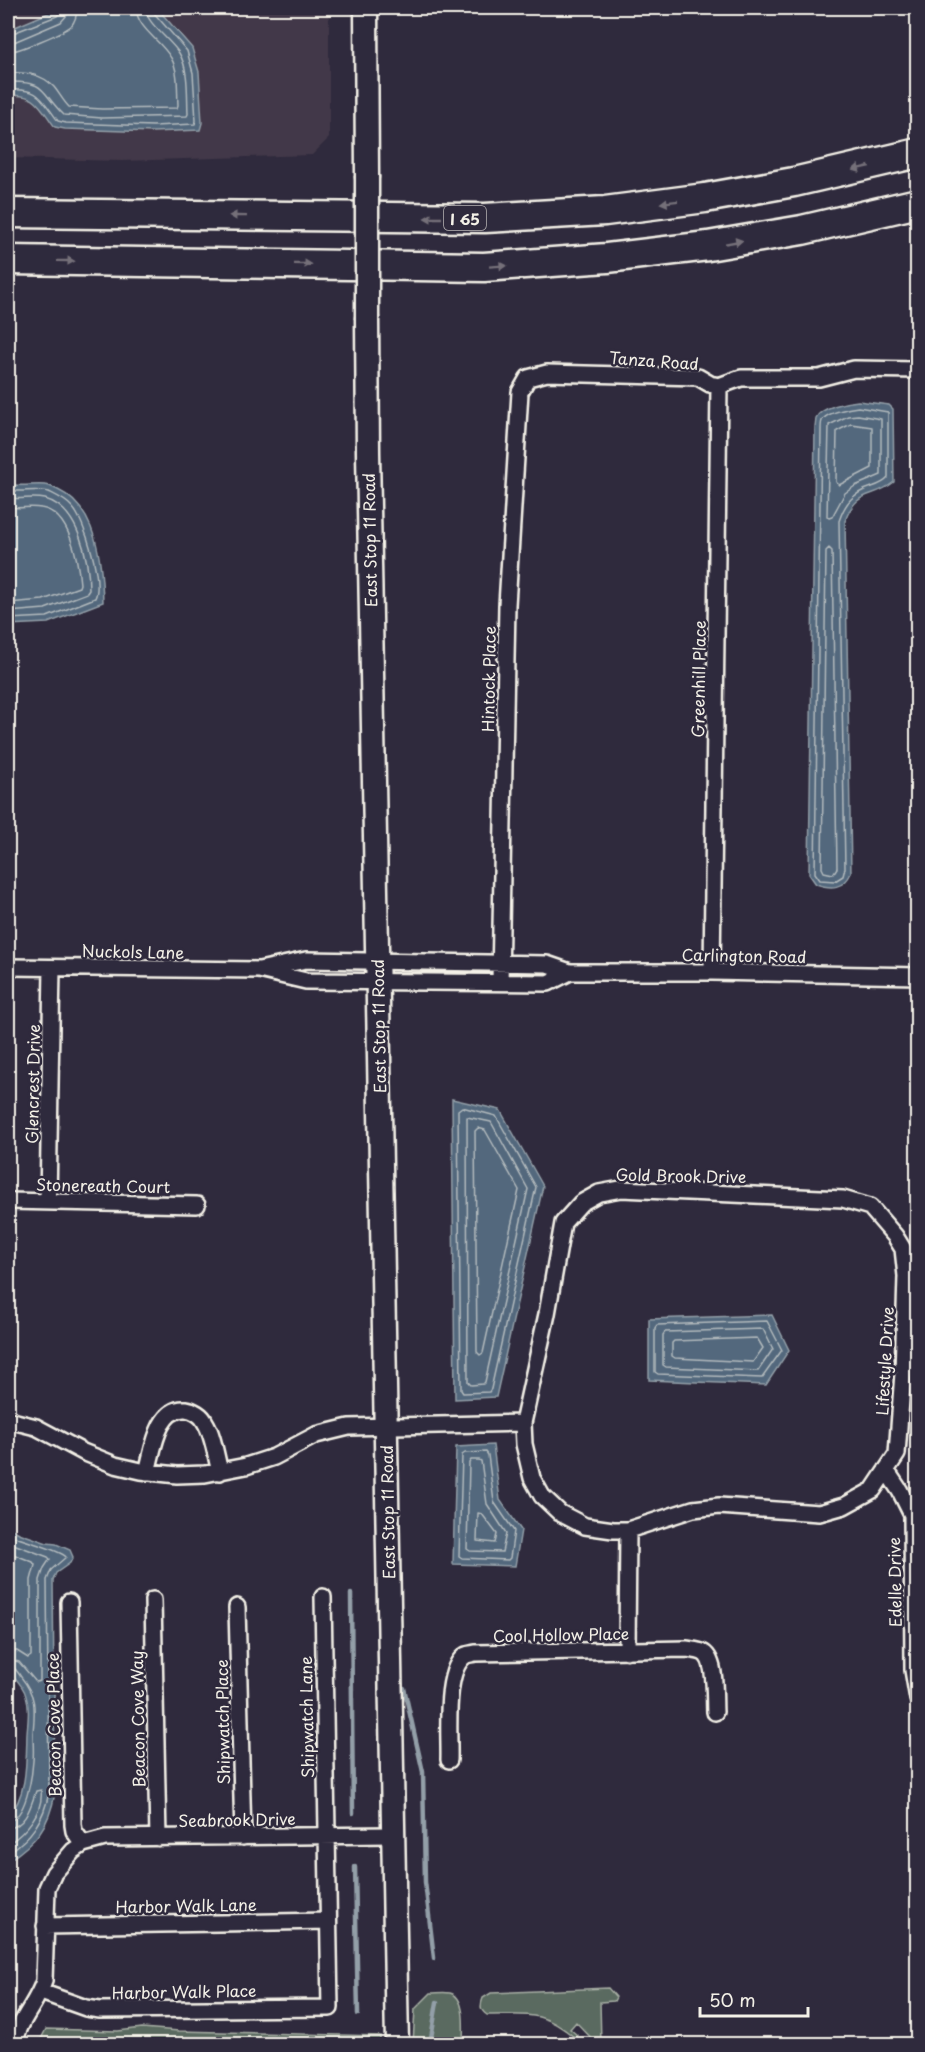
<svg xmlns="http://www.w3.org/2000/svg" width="925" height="2052" viewBox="0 0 925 2052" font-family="'Playpen Sans',sans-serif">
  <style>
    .built { fill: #423848 }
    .green { fill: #5a6a60; stroke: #a7aea4; stroke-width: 1.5 }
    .water { fill: #52687d; stroke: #939fa8; stroke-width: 1.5 }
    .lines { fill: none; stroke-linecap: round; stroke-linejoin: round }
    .shore { stroke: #b3babd; stroke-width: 1.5 }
    .stream { stroke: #939fa8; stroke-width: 4.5 }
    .minor-casing { stroke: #f4f1e8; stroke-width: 20 }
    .secondary-casing { stroke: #f4f1e8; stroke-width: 27 }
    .motorway-casing { stroke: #f4f1e8; stroke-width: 33 }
    .minor { stroke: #2f2a3d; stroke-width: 15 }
    .secondary { stroke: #2f2a3d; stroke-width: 22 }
    .motorway { stroke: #2f2a3d; stroke-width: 28 }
    .secondary-bridge-casing { stroke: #f4f1e8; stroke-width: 27; stroke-linecap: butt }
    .secondary-bridge { stroke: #2f2a3d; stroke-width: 22 }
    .oneway { fill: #747079 }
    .labels { text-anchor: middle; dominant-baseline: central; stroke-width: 5; stroke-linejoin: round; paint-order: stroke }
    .shield { fill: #2f2a3d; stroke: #b9b5b5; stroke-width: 1.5 }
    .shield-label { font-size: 15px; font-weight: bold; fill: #f4f1e8 }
    .street-label { font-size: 16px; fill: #f4f1e8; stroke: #2f2a3d }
  </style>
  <rect width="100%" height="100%" fill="#2f2a3d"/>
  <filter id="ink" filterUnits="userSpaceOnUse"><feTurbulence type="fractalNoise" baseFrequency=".0167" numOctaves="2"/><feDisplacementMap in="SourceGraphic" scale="12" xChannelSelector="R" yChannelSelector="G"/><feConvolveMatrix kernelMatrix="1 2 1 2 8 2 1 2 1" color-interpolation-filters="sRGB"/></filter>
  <g filter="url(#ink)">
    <path class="built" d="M8 8H329V138L312 155 122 161 8 158Z"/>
    <path class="green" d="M608 1988 616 1997 614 2001 600 2002 601 2044H597L576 2022 570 2029 577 2035V2037H574C542 2010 527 2015 487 2015 480 2010 480 2006 483 1998L491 1993Z
      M431 1993C437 1993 444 1992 450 1993 467 1997 463 2030 463 2044H413L415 2009Z
      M142 2028 179 2031 380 2036V2044H39L40 2041 46 2029 118 2031Z"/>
    <path class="water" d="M60 8H157L192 48 199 72 202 123 200 130 153 132 65 129 55 127C40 107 36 92 8 96V30Z
      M858 401 889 405 893 409 894 482C872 500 857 488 845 521L851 873C844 889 831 889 816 884L809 874 815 428C815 426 816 419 816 418 821 407 847 402 858 401Z
      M8 484C20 487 32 484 45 485 49 485 54 488 58 490 97 508 102 563 103 602L48 623 8 625Z
      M452 1099 500 1110 543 1186 496 1397 455 1399Z
      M772 1315 789 1350 766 1385 649 1380V1319Z
      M493 1445 500 1500 521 1530 515 1566 453 1564 456 1447Z
      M8 1527 19 1533 47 1543 56 1544 70 1550 73 1557 70 1563 56 1573 53 1580 55 1793C49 1827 36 1842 8 1861V1818C28 1793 26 1763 27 1733 28 1720 30 1709 26 1696 24 1686 14 1677 8 1670Z"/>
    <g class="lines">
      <path class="shore" d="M8 35 57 16 60 12 61 8
        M8 43 14 42 61 22 67 15 68 8
        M8 52C18 51 63 33 71 26 76 20 77 14 77 8
        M8 73C25 72 41 73 54 87 59 93 63 101 69 107L102 109 177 108 178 105C177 91 179 71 171 58 161 40 137 29 136 8
        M8 82C48 81 40 92 64 115L102 118 187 116 188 114C187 95 189 69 179 53 170 39 146 23 145 8
        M8 90C40 88 40 97 58 121L66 123 153 126 195 124 196 121 193 73 187 51 154 13 153 8
        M858 407 888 412V478C884 483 878 485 872 487 853 493 845 503 839 521L845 868 843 876 835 881 820 880 815 873 821 429C821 426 821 421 823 419 829 412 850 408 858 407Z
        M858 415 881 419V475L855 486 845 493 832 517 829 518 827 516 829 425 848 416Z
        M851 424 872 427V468L839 485 836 482 837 431Z
        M8 490C20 493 37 488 49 492 57 496 66 500 72 507 85 520 103 582 95 598L47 617 8 619
        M8 498C20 500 33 496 45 499 79 508 89 560 89 590L87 593 45 609 8 612
        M8 507C19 509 30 506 41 508 70 512 78 560 80 584L79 587 43 600 8 603
        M829 548 832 551 837 868 833 874 824 872 822 868 826 551Z
        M462 1107 496 1116 536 1187 491 1389 489 1392 463 1393 461 1390 458 1110Z
        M467 1117 491 1122 528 1189 485 1382 483 1384 471 1385 468 1382Z
        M478 1128 485 1130 519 1190 483 1353 480 1355 477 1352 475 1131Z
        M767 1321 782 1350 762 1378 658 1374 655 1372V1328L657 1325Z
        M763 1329 773 1349 758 1371 666 1367 663 1365V1335L665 1332Z
        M757 1338 763 1348 753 1362 675 1358 672 1356V1343L674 1341Z
        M486 1452 488 1455 494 1502 514 1531 510 1558 508 1560 462 1558 459 1556 462 1455 465 1453Z
        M471 1460H479L481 1461 487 1504 506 1533 502 1552 470 1551 467 1549 469 1463Z
        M478 1513 482 1514 497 1534 495 1543 477 1541Z
        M8 1534C20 1540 61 1550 66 1557L51 1570 47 1580 49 1792C44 1820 31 1838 8 1853
        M8 1542 48 1557 50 1559 44 1568 40 1580V1681L36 1682 19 1662 8 1659
        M8 1552 33 1562 35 1565 31 1580V1656L28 1658 17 1651 8 1650
        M8 1666C15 1667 17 1671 21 1677 37 1697 35 1709 33 1733 33 1742 34 1752 33 1761 32 1776 26 1819 8 1821
        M8 1828C26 1827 31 1805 36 1791L41 1790C44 1812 25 1833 8 1844"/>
      <path class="stream" d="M351 1594 353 1813
        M404 1688 423 1772 425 1882 434 1958
        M355 1867 358 2014
        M430 2044 437 2002"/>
      <defs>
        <path id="minor" d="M306 960 547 964 570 972 548 983 306 981 259 970Z
          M8 967 259 970
          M570 972H712L918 976
          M712 972 719 386
          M500 982 507 605 520 392 528 378 547 373 698 377 710 384 719 386 741 378H819L854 369 918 370
          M621 1189 843 1199 870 1207 895 1236 903 1249 906 1276 903 1373 897 1454 873 1490 844 1506 819 1513 719 1506 693 1509 628 1530H613L585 1526 560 1513 542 1496 532 1478 524 1444 523 1423 547 1314 563 1223 581 1203 599 1193Z
          M8 1201 197 1205
          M48 1202 52 968
          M8 1420 36 1427 83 1452 115 1465 141 1471 177 1475 205 1474 246 1466 274 1457 316 1435 349 1427 523 1423
          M886 1470 900 1491 912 1515 913 1670 918 1699
          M147 1472C153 1452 157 1407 186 1409 193 1410 202 1415 205 1422 213 1434 216 1457 220 1472
          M153 1600 158 1838
          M69 1602 73 1825 74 1831 83 1844
          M237 1607 243 1837
          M627 1651 628 1530
          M449 1760C450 1736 443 1669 466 1655 469 1654 472 1654 475 1653L687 1649C691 1650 697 1650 702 1652 717 1658 714 1697 715 1712
          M45 1926 328 1921
          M41 1992 86 2008 100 2010 330 2008 323 1597
          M15 2044C18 2020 37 2004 44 1981L47 1888 54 1873 73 1851 83 1844 105 1838 392 1835"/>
        <path id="secondary" d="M366 8 367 176
          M367 319 368 452 397 2044"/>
        <path id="motorway" d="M8 213 485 218 605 211 705 198 794 182 918 153
          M8 260 484 267 607 258 708 246 802 230 918 203"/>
      </defs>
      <use href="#minor" class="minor-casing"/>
      <use href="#secondary" class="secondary-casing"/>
      <use href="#motorway" class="motorway-casing"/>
      <use href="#minor" class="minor"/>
      <use href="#secondary" class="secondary"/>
      <use href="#motorway" class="motorway"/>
      <defs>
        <path id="secondary-bridge" d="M367 176V319"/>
      </defs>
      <use href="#secondary-bridge" class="secondary-bridge-casing"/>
      <use href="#secondary-bridge" class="secondary-bridge"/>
    </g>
    <defs><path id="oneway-solid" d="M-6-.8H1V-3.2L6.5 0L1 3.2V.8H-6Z" transform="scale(1.5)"/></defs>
    <g class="oneway">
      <use href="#oneway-solid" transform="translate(861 168) rotate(167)"/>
      <use href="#oneway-solid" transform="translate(669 202) rotate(173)"/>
      <use href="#oneway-solid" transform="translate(238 216) rotate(-179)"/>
      <use href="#oneway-solid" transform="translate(433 218) rotate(-180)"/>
      <use href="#oneway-solid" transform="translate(734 242) rotate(-10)"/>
      <use href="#oneway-solid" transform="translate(66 261) rotate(1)"/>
      <use href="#oneway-solid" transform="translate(303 264) rotate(1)"/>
      <use href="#oneway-solid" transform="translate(498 266) rotate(-4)"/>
    </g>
  </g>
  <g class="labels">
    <rect class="shield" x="444" y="206" width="42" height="24" rx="4.5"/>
    <g class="shield-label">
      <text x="465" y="218">I 65</text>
    </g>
    <g class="street-label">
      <text transform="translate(654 360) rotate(4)">Tanza Road</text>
      <text transform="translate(369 540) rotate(-91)">East Stop 11 Road</text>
      <text transform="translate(488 679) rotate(-89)">Hintock Place</text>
      <text transform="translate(698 679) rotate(-89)">Greenhill Place</text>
      <text transform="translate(133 951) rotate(1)">Nuckols Lane</text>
      <text transform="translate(744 955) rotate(1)">Carlington Road</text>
      <text transform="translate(378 1026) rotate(-91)">East Stop 11 Road</text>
      <text transform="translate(32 1084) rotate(-89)">Glencrest Drive</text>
      <text transform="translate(681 1175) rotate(1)">Gold Brook Drive</text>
      <text transform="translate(103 1185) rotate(1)">Stonereath Court</text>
      <text transform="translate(884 1361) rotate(-87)">Lifestyle Drive</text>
      <text transform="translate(387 1512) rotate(-91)">East Stop 11 Road</text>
      <text transform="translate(894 1582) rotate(-91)">Edelle Drive</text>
      <text transform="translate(561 1634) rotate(-1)">Cool Hollow Place</text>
      <text transform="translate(306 1717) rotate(-91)">Shipwatch Lane</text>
      <text transform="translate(137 1719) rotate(-91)">Beacon Cove Way</text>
      <text transform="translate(222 1722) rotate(-91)">Shipwatch Place</text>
      <text transform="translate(53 1725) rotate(-91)">Beacon Cove Place</text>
      <text transform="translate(237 1819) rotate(-1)">Seabrook Drive</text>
      <text transform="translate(186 1905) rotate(-1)">Harbor Walk Lane</text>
      <text transform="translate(184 1991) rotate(-1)">Harbor Walk Place</text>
    </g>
  </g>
  <rect width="925" height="2052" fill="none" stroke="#2f2a3d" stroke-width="30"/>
  <rect x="15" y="15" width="895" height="2022" fill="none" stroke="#f4f1e8" stroke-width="2" filter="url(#ink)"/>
  <path d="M700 2007v9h108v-9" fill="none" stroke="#f4f1e8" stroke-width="3"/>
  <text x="709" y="2007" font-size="18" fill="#f4f1e8" stroke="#2f2a3d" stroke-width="4.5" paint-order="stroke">50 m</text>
</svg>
